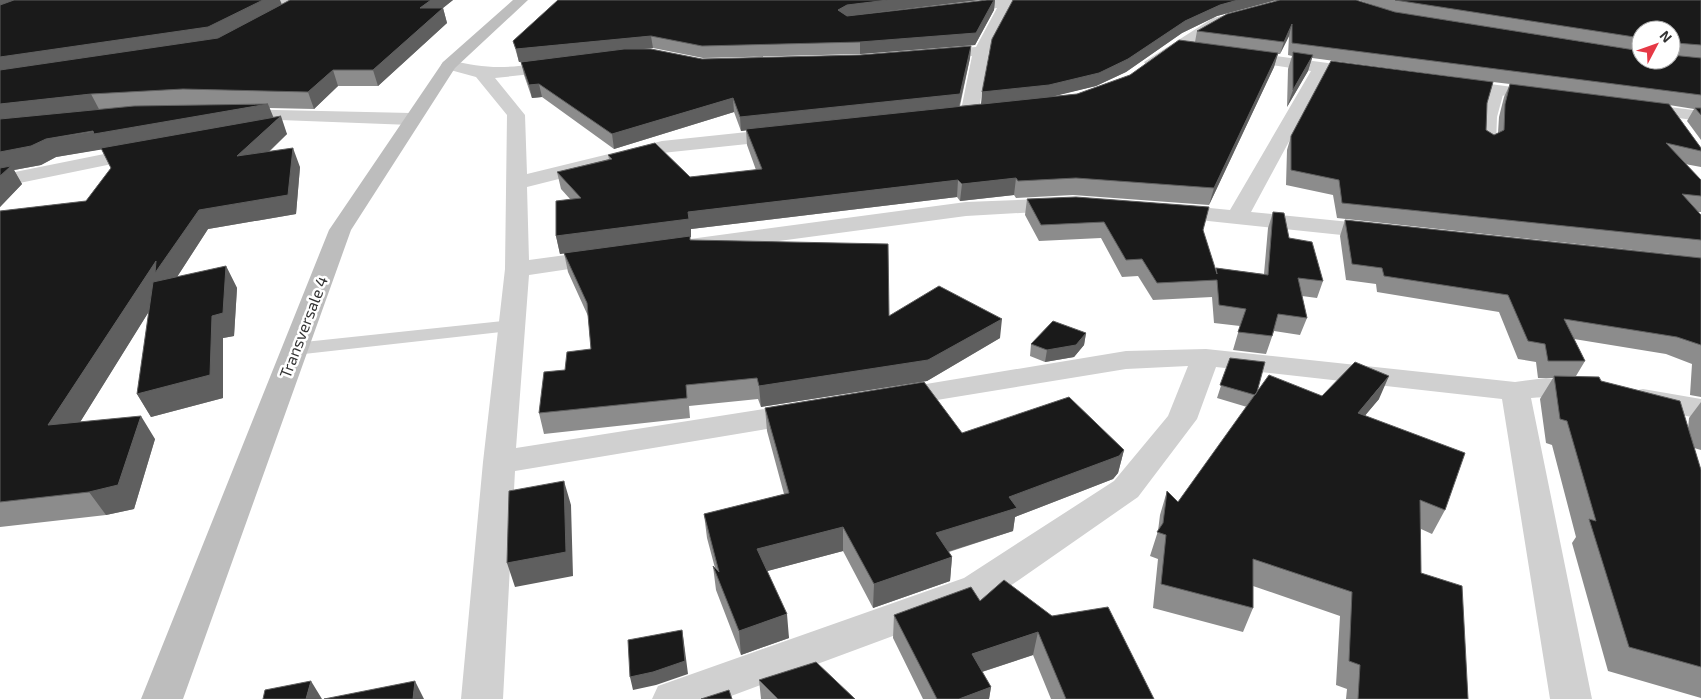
<svg xmlns="http://www.w3.org/2000/svg" width="1701" height="699" viewBox="0 0 1701 699" font-family="'Exo 2',sans-serif">
  <style>
    .lines { fill: none; stroke-linecap: round; stroke-linejoin: round }
    .service { fill: #d0d0d0; fill-rule: evenodd }
    .minor { fill: #d0d0d0; fill-rule: evenodd }
    .secondary { fill: #bdbdbd; fill-rule: evenodd }
    .wall { fill: #8c8c8c; fill-rule: evenodd }
    .shaded-wall { fill: #5f5f5f }
    .building { fill: #1a1a1a; stroke: #5f5f5f }
    .labels { text-anchor: middle; dominant-baseline: central; stroke-width: 5; stroke-linejoin: round; paint-order: stroke }
    .street-label { font-size: 16px; fill: #333; stroke: #fff }
  </style>
  <rect width="100%" height="100%" fill="#fff"/>
  <g class="lines">
    <path class="service" d="M1497 87 1504 91 1497 117 1496 144 1489 148 1482 144 1483 117 1490 91Z
      M512 320 519 322 522 326 519 330 295 355 287 354 284 349 287 344 295 343Z"/>
    <path class="minor" d="M242 0H313L314 1 307 5 249 4Z
      M996 0H1036L1034 3 1012 6 989 51 978 115 975 119H963L960 115 972 56 932 60 924 55 932 50 976 47 997 8 958 13 951 9 958 5Z
      M1230 14 1237 18 1235 21 1223 24 1158 65H1146L1144 62 1213 18Z
      M1239 51 1365 68 1371 69 1373 73 1371 77 1365 78 1326 73 1251 212 1380 225 1388 227 1391 232 1388 237 1380 239 1161 216 1158 211 1161 206 1169 204 1230 210 1311 71 1233 59 1231 56Z
      M449 60C482 68 501 69 535 64 544 63 562 57 568 66L560 71 495 78 525 115 527 174 662 141 784 128 791 130 793 134 791 138 784 140 662 153 527 187 529 260 603 250 611 252 615 257 611 262 603 264 529 275 516 448 803 403 814 406 818 413 814 420 803 423 515 471 503 699H461L483 462 505 269 507 115 476 77 443 68 441 65 443 62Z
      M1452 79 1544 91 1550 92 1553 96 1550 100 1544 101 1446 88 1444 84 1446 80Z
      M1638 103 1701 111V121L1632 112 1629 108 1632 104Z
      M236 109 411 113 417 115 420 119 417 123 411 125 230 118 227 114 230 110Z
      M144 146 151 148 154 152 151 156 0 187V175Z
      M1064 198 1072 200 1075 205 1072 210 966 216 690 253 682 251 678 246 682 241 690 239 966 202Z
      M1206 349 1515 382 1546 378 1594 383 1599 390 1594 397C1574 402 1552 395 1531 398L1592 699H1550L1502 399 1216 367 1197 419 1138 497 990 600 723 699H652L658 686 964 578 1114 481 1168 416 1188 366 1126 369 894 407 884 405 879 398 884 391 1126 351Z
      M1643 389 1701 399V419L1633 405 1628 398 1633 391Z"/>
    <path class="secondary" d="M513 0H528L455 68 351 230 183 699H141L329 230 443 62Z"/>
  </g>
  <path class="wall" d="M0 0 282 4 453 0 443 8 447 23 378 86H338L314 109 269 108 273 118 287 134 269 152 300 167 296 214 208 229 177 277 226 266 237 288 234 336 223 338V398L151 417 137 394 149 311 80 422 155 439 134 509 106 515 0 527V211L86 201 111 168 102 149 56 157 41 165 14 170 22 184 0 207Z
    M558 0H979L847 16 995 0 994 10 975 45 860 54 703 58 653 48 642 49 702 59 860 55 971 46 970 58 960 106 981 104 1013 0H1356L1395 12 1671 60V30H1641V51L1394 12 1358 0H1701V140L1687 121 1694 109 1669 105 1701 148V167L1685 164 1701 180V212H1698L1701 215V397L1690 395 1692 364 1666 354 1574 339 1585 361 1576 376 1601 381 1688 429 1689 418 1701 402V450L1694 448 1701 470V698L1608 671 1572 543 1576 537 1552 445 1546 443 1540 399 1553 378H1538L1536 362 1518 359 1499 312 1377 292 1376 284 1346 280 1340 236 1345 220 1670 254 1337 218 1333 195 1286 185 1287 150 1291 136 1456 77 1312 58 1308 71 1287 107 1288 69 1292 56 1288 55 1289 36 1280 54H1278L1274 67 1209 205 1073 195 1016 198 1014 195 960 201 957 197 691 229V237H690V240L889 316 1000 338 927 381 761 407 758 399 689 406 690 418 544 434 539 413 565 370 591 349 588 316 568 272 564 253 560 254 556 236 570 199 561 189 557 172 609 159 608 155 690 177 756 170 747 145 746 130 741 131 734 112 614 149 542 97 532 98 524 75 521 62 548 59 519 62 513 41ZM1273 1H1278L1197 31 1195 42 1130 75 1077 94 1053 96 1096 86 1126 72 1182 33 1217 16ZM1493 82 1510 84 1504 97 1499 117 1498 133 1494 135 1486 130 1487 103Z
    M1027 199 1203 230 1215 270 1216 268 1264 274 1268 228 1273 212 1289 238 1323 281 1317 298 1302 296 1307 318 1300 335 1274 331 1266 354 1233 350 1240 326 1214 323 1212 297 1153 300 1138 276 1122 277 1101 238 1039 241 1025 215Z
    M1086 333 1084 345 1074 357 1045 362 1030 356 1031 344Z
    M1230 358 1257 392 1322 396 1379 399 1365 415 1445 510 1432 534 1421 529V573L1468 699H1346L1347 689 1336 685 1340 616 1253 586V608L1243 632 1153 608 1158 559 1150 556 1158 531 1160 515 1167 491 1178 502 1247 407 1217 398Z
    M765 408 962 433 1124 450 1118 473 1113 479 1015 517 1013 531 949 552 952 557 950 581 873 608 843 551 767 571 789 638 741 655 716 590 713 566 715 568 707 538 704 514 784 494 767 431Z
    M1004 580 1154 699H1051L1033 655 982 672 991 687 989 699H923L893 638 894 615 980 601Z
    M759 680 855 699H761Z"/>
  <path class="shaded-wall" d="M0 0H26L0 9Z
    M263 0H280L283 7 214 42 0 74V57Z
    M431 0H453L424 23 420 8Z
    M888 0H979L847 16 838 10 847 5Z
    M995 0 994 10 975 45 860 54V42Z
    M1238 0H1274L1273 1 1217 16 1182 33 1126 72 1096 86 1047 98 981 105 982 92 1185 21 1220 5Z
    M443 8 447 23 378 86 373 70Z
    M1292 24 1289 36 1280 54 1284 42Z
    M651 36 653 48 519 62 516 49Z
    M971 46 970 58 959 107 741 131 740 117Z
    M1278 53 1274 67 1209 205 1214 188Z
    M1313 55 1308 71 1287 107 1293 90Z
    M333 70 338 86 314 109 308 92Z
    M539 84 542 97 532 98 529 85Z
    M91 94 100 111 0 123V104Z
    M733 98 734 112 614 149 612 134Z
    M268 104 275 121 56 157 41 165 14 170 22 184 0 207V152L46 139Z
    M281 116 287 134 245 174 237 156Z
    M293 148 300 167 296 214 208 229 166 294 163 289 64 448 48 425 156 261 199 210Z
    M1016 178 1014 195 960 201 962 184Z
    M958 180 957 197 691 229V237L560 254 556 236 688 212Z
    M226 266 237 288 234 336 223 338V398L151 417 137 394 212 316Z
    M1002 319 1000 338 927 381 761 407 759 386Z
    M1086 333 1084 345 1074 357 1045 362 1047 350Z
    M1389 376 1379 399 1348 436 1358 413Z
    M141 416 155 439 134 509 106 515 89 492Z
    M1124 450 1118 473 1113 479 1015 517 1013 531 934 556 936 533 1009 497Z
    M564 481 571 505 573 576 515 587 507 563Z
    M843 527V551L760 573 757 549Z
    M952 557 950 581 873 608 874 584Z
    M787 614 789 638 741 655 739 631Z
    M682 630 684 643 688 674 656 685 633 690 630 677Z
    M1038 632 1033 655 969 676 972 654Z
    M311 681 322 699H306Z
    M415 681 424 699H413Z
    M991 687 989 699H959Z"/>
  <path class="building" d="M14 0H263L208 27 0 57V5Z
    M290 0H431L420 8H443L373 70H333L308 92 183 89 91 94 0 104V70L218 38Z
    M558 0H888L847 5 838 10 847 16 987 0H994L976 33 860 42 702 46 651 36 516 49 513 41Z
    M1013 0H1238L1220 5 1185 21 1128 59 1099 73 1049 85 982 92 992 39Z
    M1280 0H1356L1395 12 1641 51V60H1671V55L1701 58V95L1292 43V24L1284 42 1197 31 1227 14Z
    M1395 0H1701V45L1676 43V46H1671V30H1641V38Z
    M1179 40 1278 53 1214 188 1076 178 1018 181 1016 178 962 184 958 180 688 212 689 219 556 236V201L581 198 557 172 612 159 608 155 655 143 690 177 762 169 746 129 1077 94 1130 75Z
    M971 46 960 94 740 117 733 98 612 134 539 84 529 85 521 62 624 49H651L702 59 860 55Z
    M1293 52 1313 55 1293 90Z
    M1331 61 1493 82 1487 103 1486 130 1494 135 1504 130 1505 104 1510 84 1669 104 1701 148V151L1666 143 1701 180V196L1682 194 1701 215V240L1342 203 1339 180 1291 170V136Z
    M268 104 94 134 93 131 46 139 31 146 0 152V119L134 106Z
    M1695 108H1701V115Z
    M281 116 237 156 293 148 288 195 199 210 155 273 156 261 48 425 141 416 118 485 89 492 0 502V211L86 201 111 168 101 148Z
    M11 166 0 176V168Z
    M1076 197 1209 207 1203 230 1217 274 1216 268 1268 275 1273 212 1284 213 1289 238 1312 242 1323 281 1298 278 1307 318 1278 314 1272 336 1238 332 1246 309 1219 305 1217 280 1157 283 1142 259 1126 260 1104 222 1041 225 1027 199Z
    M1345 220 1701 258V345L1677 337 1564 319 1585 361H1548L1545 344 1528 341 1508 295 1384 276 1382 268 1352 264Z
    M690 236V240L888 244 889 316 939 286 1002 319 928 360 759 386 757 378 686 385 687 398 539 413 544 372 565 370 567 352 591 349 587 303 564 253Z
    M226 266 223 313 212 316 210 375 137 394 153 282Z
    M1053 321 1086 333 1076 345 1047 350 1031 344Z
    M1230 358 1265 362 1257 392 1255 395 1220 385Z
    M1355 362 1389 376 1358 413 1465 453 1445 510 1420 500 1421 573 1462 586 1468 699H1358L1360 665 1349 661 1352 592 1253 559V608L1161 584 1166 535 1157 532 1163 523 1167 491 1178 502 1269 375 1322 396Z
    M1554 376 1599 377 1601 381 1680 401 1701 470V667L1629 647 1589 519 1596 521 1567 421 1560 419Z
    M924 382 962 433 1069 397 1124 450 1119 456 1009 497 1017 508 936 533 952 557 874 584 843 527 757 549 787 614 739 631 713 566 719 572 704 514 789 493 765 408Z
    M564 481 566 552 507 563 509 491Z
    M1004 580 1052 616 1108 607 1154 699H1066L1038 632 972 654 991 687 959 699H937L894 615 971 587 980 601Z
    M682 630 685 661 653 672 630 677 628 640Z
    M816 662 855 699H778L759 680Z
    M311 681 306 699H263L265 690Z
    M415 681 413 699H324Z
    M729 690 732 699H701Z"/>
  <g class="labels">
    <g class="street-label">
      <text transform="translate(303 327) rotate(-69)">Transversale 4</text>
    </g>
  </g>
  <g transform="translate(1656 45) rotate(49)"><circle r="24" fill="#ffffff" stroke="#adadad"/>
  <path d="M0-4L9 19L0 12L-9 19Z" fill="#e63946"/>
  <text y="-8" font-size="14" font-weight="bold" text-anchor="middle" fill="#333333">N</text>
  </g>
</svg>
